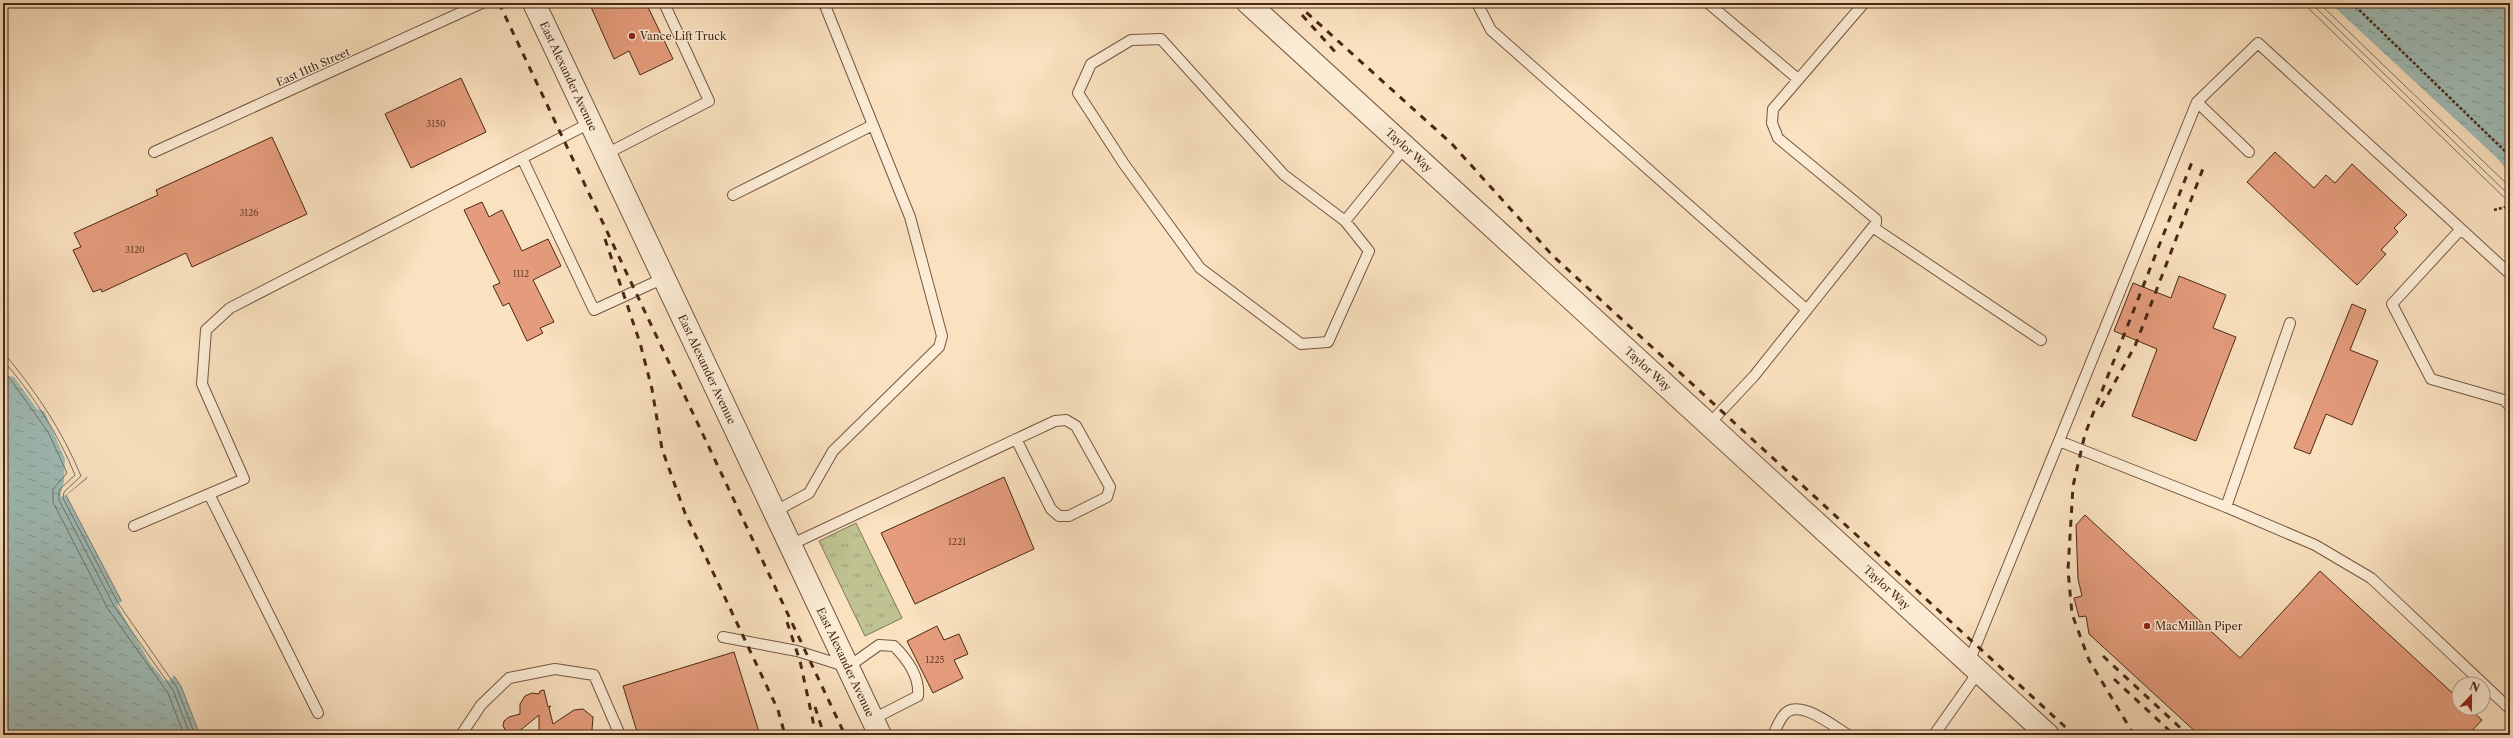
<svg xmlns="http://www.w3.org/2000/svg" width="2513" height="738" viewBox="0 0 2513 738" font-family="'Libre Caslon Text',serif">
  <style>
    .grass { fill: url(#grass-tufts); stroke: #847553 }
    .water { fill: url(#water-ripples); stroke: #7d8176 }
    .pier { fill: #fae1bf }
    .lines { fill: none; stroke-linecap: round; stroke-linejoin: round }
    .shore { stroke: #747266; stroke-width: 1 }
    .building { fill: #e59c7c; stroke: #492815 }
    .service-casing { stroke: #755640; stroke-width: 12 }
    .tertiary-casing { stroke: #755640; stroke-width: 24 }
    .path { stroke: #492815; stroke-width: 2.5; stroke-dasharray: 3 2; stroke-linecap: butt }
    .service { stroke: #fcecd5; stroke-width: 10 }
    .tertiary { stroke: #fcecd5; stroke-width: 22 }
    .rail { stroke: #492815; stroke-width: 3; stroke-dasharray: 7 7; stroke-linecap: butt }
    .poi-dot { fill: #8f2418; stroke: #fcecd5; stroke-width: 1.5 }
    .labels { text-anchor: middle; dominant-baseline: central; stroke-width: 3; stroke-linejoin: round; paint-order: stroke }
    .number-label { font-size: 9px; fill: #70452f }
    .poi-label { font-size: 11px; fill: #492815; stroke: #fcecd5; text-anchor: start }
    .street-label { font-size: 11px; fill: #492815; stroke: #fcecd5 }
  </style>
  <defs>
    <pattern id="grass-tufts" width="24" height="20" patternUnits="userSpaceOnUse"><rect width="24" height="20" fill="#bfc291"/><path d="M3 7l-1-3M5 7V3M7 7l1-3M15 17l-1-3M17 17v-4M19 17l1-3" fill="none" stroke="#9d9e75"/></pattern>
    <pattern id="water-ripples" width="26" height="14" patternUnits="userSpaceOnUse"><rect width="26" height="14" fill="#9fbcb7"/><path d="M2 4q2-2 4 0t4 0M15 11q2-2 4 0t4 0" fill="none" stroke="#849994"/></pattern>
  </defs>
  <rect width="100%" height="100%" fill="#fae1bf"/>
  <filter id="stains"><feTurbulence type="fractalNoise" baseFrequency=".005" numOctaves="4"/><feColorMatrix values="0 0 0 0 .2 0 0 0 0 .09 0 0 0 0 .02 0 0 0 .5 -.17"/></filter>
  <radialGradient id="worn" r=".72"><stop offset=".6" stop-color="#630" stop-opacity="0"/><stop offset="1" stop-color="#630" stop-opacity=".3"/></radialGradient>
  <path class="grass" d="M856 523 902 618 865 636 819 541Z"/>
  <path class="water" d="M2298 3H2510V208Z
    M3 346 87 478 66 495 122 602 181 686 200 735H3Z"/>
  <path class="pier" d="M2296 3H2330L2495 156 2510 173V210Z
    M3 344 29 374 63 423 88 476 66 495 60 497 64 482 65 459 44 411 37 409 14 377 3 375Z
    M123 600 175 674 169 681 164 680 150 663 117 605Z"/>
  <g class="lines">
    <path class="shore" d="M2303 3 2510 203
      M2311 3 2510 196
      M2319 3 2510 187
      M3 352C35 390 62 430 81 476L64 492 63 498 118 603 177 688 195 735
      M3 360C33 395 58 433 75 475L59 490V500L114 606 173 690 190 735
      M3 369 48 432 67 473 53 489V502L108 609 168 693 184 735"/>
  </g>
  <path class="building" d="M598 3H646L673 59 640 75 629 51 614 59 591 7Z
    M461 78 486 132 411 168 385 114Z
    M272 137 307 214 192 267 186 253 102 292 101 289 93 292 73 250 81 247 74 233 158 195 156 190Z
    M2275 152 2314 188 2326 175 2335 183 2352 164 2407 215 2394 228 2398 232 2381 250 2386 254 2357 285 2247 182Z
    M482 202 489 217 502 210 522 251 548 239 561 266 533 280 554 322 540 328 543 333 527 341 509 303 503 306 493 286 500 283 464 210Z
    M2179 276 2226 295 2213 328 2236 337 2196 441 2132 416 2157 349 2114 331 2133 283 2171 298Z
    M2352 304 2366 310 2350 350 2378 361 2352 425 2326 414 2310 454 2294 448Z
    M1004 477 1034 549 915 604 881 533Z
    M2085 515 2240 658 2320 571 2459 699V708H2469L2482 720 2468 735H2199L2089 634 2086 616 2079 617 2074 598 2082 596 2078 579 2076 525Z
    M937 626 944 640 959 634 968 654 954 660 963 678 933 693 907 641Z
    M734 652 760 735H638L623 686Z
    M544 690 548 707 551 706 549 708 553 724 574 710 583 709 593 717 592 730 586 735H537L539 733V715L517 733 511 734 506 731 503 726 504 721 509 717 520 714V704L525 696 532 693 539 694 540 691Z"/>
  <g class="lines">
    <defs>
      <path id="service" d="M1477 3 1491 30 1807 310
        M1708 3 1798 79
        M2197 102 2249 152
        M154 152 482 3
        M606 154 709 101 664 3
        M522 158 594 310 664 278
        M733 195 873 125
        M1345 221 1369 251 1328 342 1301 344 1200 268 1124 164 1078 93 1091 64 1131 40 1161 39 1284 175 1345 221 1405 147
        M1874 228 2041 340
        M2461 229 2510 274
        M1709 424 1754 376 1876 223V219L1778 138 1772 123 1773 109 1864 3
        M2059 441 2226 507 2290 323
        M209 494 318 713
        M2226 507 2315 545 2371 578 2510 709
        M774 512 809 493 833 451 939 347 942 336 910 217 824 3
        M134 526 244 479 202 384 206 330 230 308 590 123
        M790 545 1055 421 1066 420 1076 426 1110 487 1107 497 1069 516H1059L1051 509 1016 439
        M723 637 797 651 848 667 879 645 894 646C908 660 920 677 918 696L873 719
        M1969 662 2197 102 2258 43 2461 229 2392 304 2431 379 2504 400 2510 406
        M461 735 481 705 509 678 555 669 594 675 620 735
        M1773 735C1776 729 1779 721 1783 716 1797 696 1833 726 1848 735
        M1934 735 1979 671"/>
      <g id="tertiary">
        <path id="s1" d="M534 3 880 735"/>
        <path id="s2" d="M1248 3 2048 735"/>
      </g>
    </defs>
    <use href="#service" class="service-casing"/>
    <use href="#tertiary" class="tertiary-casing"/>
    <path class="path" d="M2352 3 2510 156
      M2494 210 2510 206"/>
    <use href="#service" class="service"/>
    <use href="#tertiary" class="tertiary"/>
    <path class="rail" d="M499 3 845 735
      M1296 3 1452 144 1553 256 2074 735
      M1302 15 1338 55
      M605 239 640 343 652 389 662 449 685 513 778 710 785 735
      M2101 407 2135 346 2204 166
      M787 622 800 661 816 735
      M2103 656 2188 735
      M2114 679 2174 735
      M815 707 824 735
      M2134 735 2089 660 2072 614 2068 570 2073 486 2085 434 2192 162"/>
  </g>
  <g class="poi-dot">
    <circle cx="632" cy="36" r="4"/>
    <circle cx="2147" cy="626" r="4"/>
  </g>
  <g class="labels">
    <g class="number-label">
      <text x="436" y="123">3150</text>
      <text x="249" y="212">3126</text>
      <text x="135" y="249">3120</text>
      <text x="521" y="273">1112</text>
      <text x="957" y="541">1221</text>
      <text x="935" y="659">1225</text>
    </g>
    <g class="poi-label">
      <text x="640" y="36">Vance Lift Truck</text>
      <text x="2155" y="626">MacMillan Piper</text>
    </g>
    <g class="street-label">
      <text transform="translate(313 67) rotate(-24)">East 11th Street</text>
      <text stroke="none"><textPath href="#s1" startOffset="81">East Alexander Avenue</textPath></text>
      <text stroke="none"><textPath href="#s2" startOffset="218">Taylor Way</textPath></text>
      <text stroke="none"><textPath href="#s1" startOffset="405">East Alexander Avenue</textPath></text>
      <text stroke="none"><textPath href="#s2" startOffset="542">Taylor Way</textPath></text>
      <text stroke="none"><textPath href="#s2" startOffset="866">Taylor Way</textPath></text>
      <text stroke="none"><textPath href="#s1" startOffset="729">East Alexander Avenue</textPath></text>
    </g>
  </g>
  <rect width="2513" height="738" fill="none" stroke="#fae1bf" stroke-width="16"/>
  <rect x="4" y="4" width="2505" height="730" fill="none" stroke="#492815" stroke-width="2"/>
  <rect x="8" y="8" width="2497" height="722" fill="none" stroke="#492815"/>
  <g transform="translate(2471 696) rotate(22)"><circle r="19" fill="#fcecd5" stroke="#b49e88"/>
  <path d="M0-3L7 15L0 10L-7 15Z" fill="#8f2418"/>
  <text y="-6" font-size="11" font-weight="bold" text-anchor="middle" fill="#492815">N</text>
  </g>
  <rect width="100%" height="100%" filter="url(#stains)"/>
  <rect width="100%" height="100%" fill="url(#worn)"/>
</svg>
